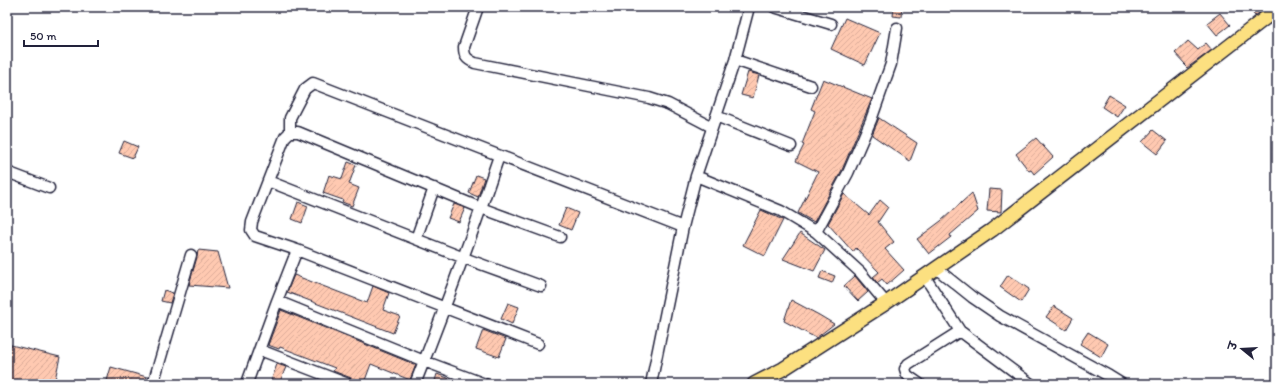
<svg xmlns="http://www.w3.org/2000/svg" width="1284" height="391" viewBox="0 0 1284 391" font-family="Itim,'Playpen Sans Deva',sans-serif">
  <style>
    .building { fill: url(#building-hatch); stroke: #22223b }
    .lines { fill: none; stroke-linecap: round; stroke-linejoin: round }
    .minor-casing { stroke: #22223b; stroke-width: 13 }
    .major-casing { stroke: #22223b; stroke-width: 16 }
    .minor { stroke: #fff; stroke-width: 10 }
    .major { stroke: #fce080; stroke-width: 13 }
  </style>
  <defs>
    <pattern id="building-hatch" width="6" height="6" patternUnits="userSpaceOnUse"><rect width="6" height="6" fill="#ffc9b1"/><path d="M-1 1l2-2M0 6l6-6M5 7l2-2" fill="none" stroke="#daac99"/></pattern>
  </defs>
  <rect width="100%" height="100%" fill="#fff"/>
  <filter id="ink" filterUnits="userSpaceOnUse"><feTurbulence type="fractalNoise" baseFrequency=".025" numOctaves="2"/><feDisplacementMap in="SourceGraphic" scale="8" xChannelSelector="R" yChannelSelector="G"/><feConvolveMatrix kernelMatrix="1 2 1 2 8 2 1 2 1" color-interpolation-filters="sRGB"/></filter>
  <g filter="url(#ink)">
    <path class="building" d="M894 7H902L901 17 893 16Z
      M1248 7H1267L1255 16Z
      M1220 13 1230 25 1217 35 1207 23Z
      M845 18 880 33 865 65 831 49Z
      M1188 41 1198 50 1206 43 1212 50 1187 68 1184 65 1185 64 1175 53Z
      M748 72 759 75 753 98 741 95Z
      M823 79 872 99 842 170 814 222 798 213 818 172 796 161 804 145 802 144 815 111 811 109Z
      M1109 95 1125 105 1117 117 1102 107Z
      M879 118 917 143 910 161 872 135Z
      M1153 130 1167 141 1157 154 1142 142Z
      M1036 138 1053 157 1034 174 1031 170 1029 171 1016 154Z
      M124 141 138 147 133 158 119 153Z
      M348 162 356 165 349 184 359 188 352 206 342 202 343 200 323 193 329 175 342 179Z
      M476 175 484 178 478 197 469 193Z
      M989 189 1002 190 1001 212 987 211Z
      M972 193 978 211 950 235 951 237 929 254 917 239 941 221Z
      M844 194 869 215 880 200 888 207 878 222 894 242 885 249 904 270 887 285 882 279 877 283 873 277 879 272 856 248 853 252 828 224Z
      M298 202 308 206 302 223 292 219Z
      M454 204 465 208 459 222 448 218Z
      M566 208 578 213 571 230 559 225Z
      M761 210 783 220 765 256 743 245Z
      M800 233 825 250 814 271 783 259Z
      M198 250 218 252 228 288 189 285 197 257Z
      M822 271 835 276 832 283 819 278Z
      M294 275 367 303 373 286 389 293 383 310 400 316 393 333 287 292Z
      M1008 275 1029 289 1021 302 1000 287Z
      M855 276 868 292 858 301 844 286Z
      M164 290 173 293 170 303 161 301Z
      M791 300 819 315 834 324 816 338 784 321Z
      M508 303 519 307 512 324 501 319Z
      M1054 306 1073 318 1066 330 1046 317Z
      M281 310 416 365 410 380 371 364 364 383 333 371 335 368 280 347 279 349 268 345Z
      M483 330 506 339 499 357 476 349Z
      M1088 332 1108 344 1101 357 1080 344Z
      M7 344 60 357 54 384H7Z
      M277 364 286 367 279 384H270Z
      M111 367 147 377 145 384H106Z
      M437 374 461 383V384H434Z"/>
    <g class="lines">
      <defs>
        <path id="minor" d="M478 7 464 47C464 56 466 59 475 63L649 98 668 104 712 127
          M774 7 831 24
          M735 60 811 86
          M716 116 791 146
          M290 132V118L305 89 313 83 683 227
          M499 156 481 208 560 237
          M7 172 49 188
          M696 176 781 211 816 232 848 173 871 120 891 64 897 28
          M268 181 464 258 541 286
          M816 232 860 272 886 303
          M416 239 434 188
          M297 250 277 301 424 361 485 384
          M937 269 972 297 1000 316 1109 376 1122 384
          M925 277 960 331 1031 384
          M260 350 348 384
          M247 383 277 301
          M153 384 191 255
          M415 384C438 326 460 267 481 208L298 132H290L285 137 252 222 251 230 255 236 297 250 538 344
          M651 384 683 227 696 176 735 60 749 7
          M920 384 907 375 905 369 908 364 960 331"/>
        <path id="major" d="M754 384 783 369 886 303 992 230 1277 9"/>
      </defs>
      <use href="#minor" class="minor-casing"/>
      <use href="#major" class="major-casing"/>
      <use href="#minor" class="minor"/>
      <use href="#major" class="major"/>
    </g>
  </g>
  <rect width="1284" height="391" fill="none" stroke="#fff" stroke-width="24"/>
  <rect x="12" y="12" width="1260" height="367" fill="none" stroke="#22223b" stroke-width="1.5" filter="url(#ink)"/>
  <g transform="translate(1242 349) rotate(288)" stroke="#ffffff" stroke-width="3" paint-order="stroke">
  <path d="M0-3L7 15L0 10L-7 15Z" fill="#22223b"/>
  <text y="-6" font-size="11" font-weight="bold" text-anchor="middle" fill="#22223b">उ</text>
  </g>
  <path d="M24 40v6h74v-6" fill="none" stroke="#22223b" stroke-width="2"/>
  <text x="30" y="40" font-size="12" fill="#22223b" stroke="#ffffff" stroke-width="3" paint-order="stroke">50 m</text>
</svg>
